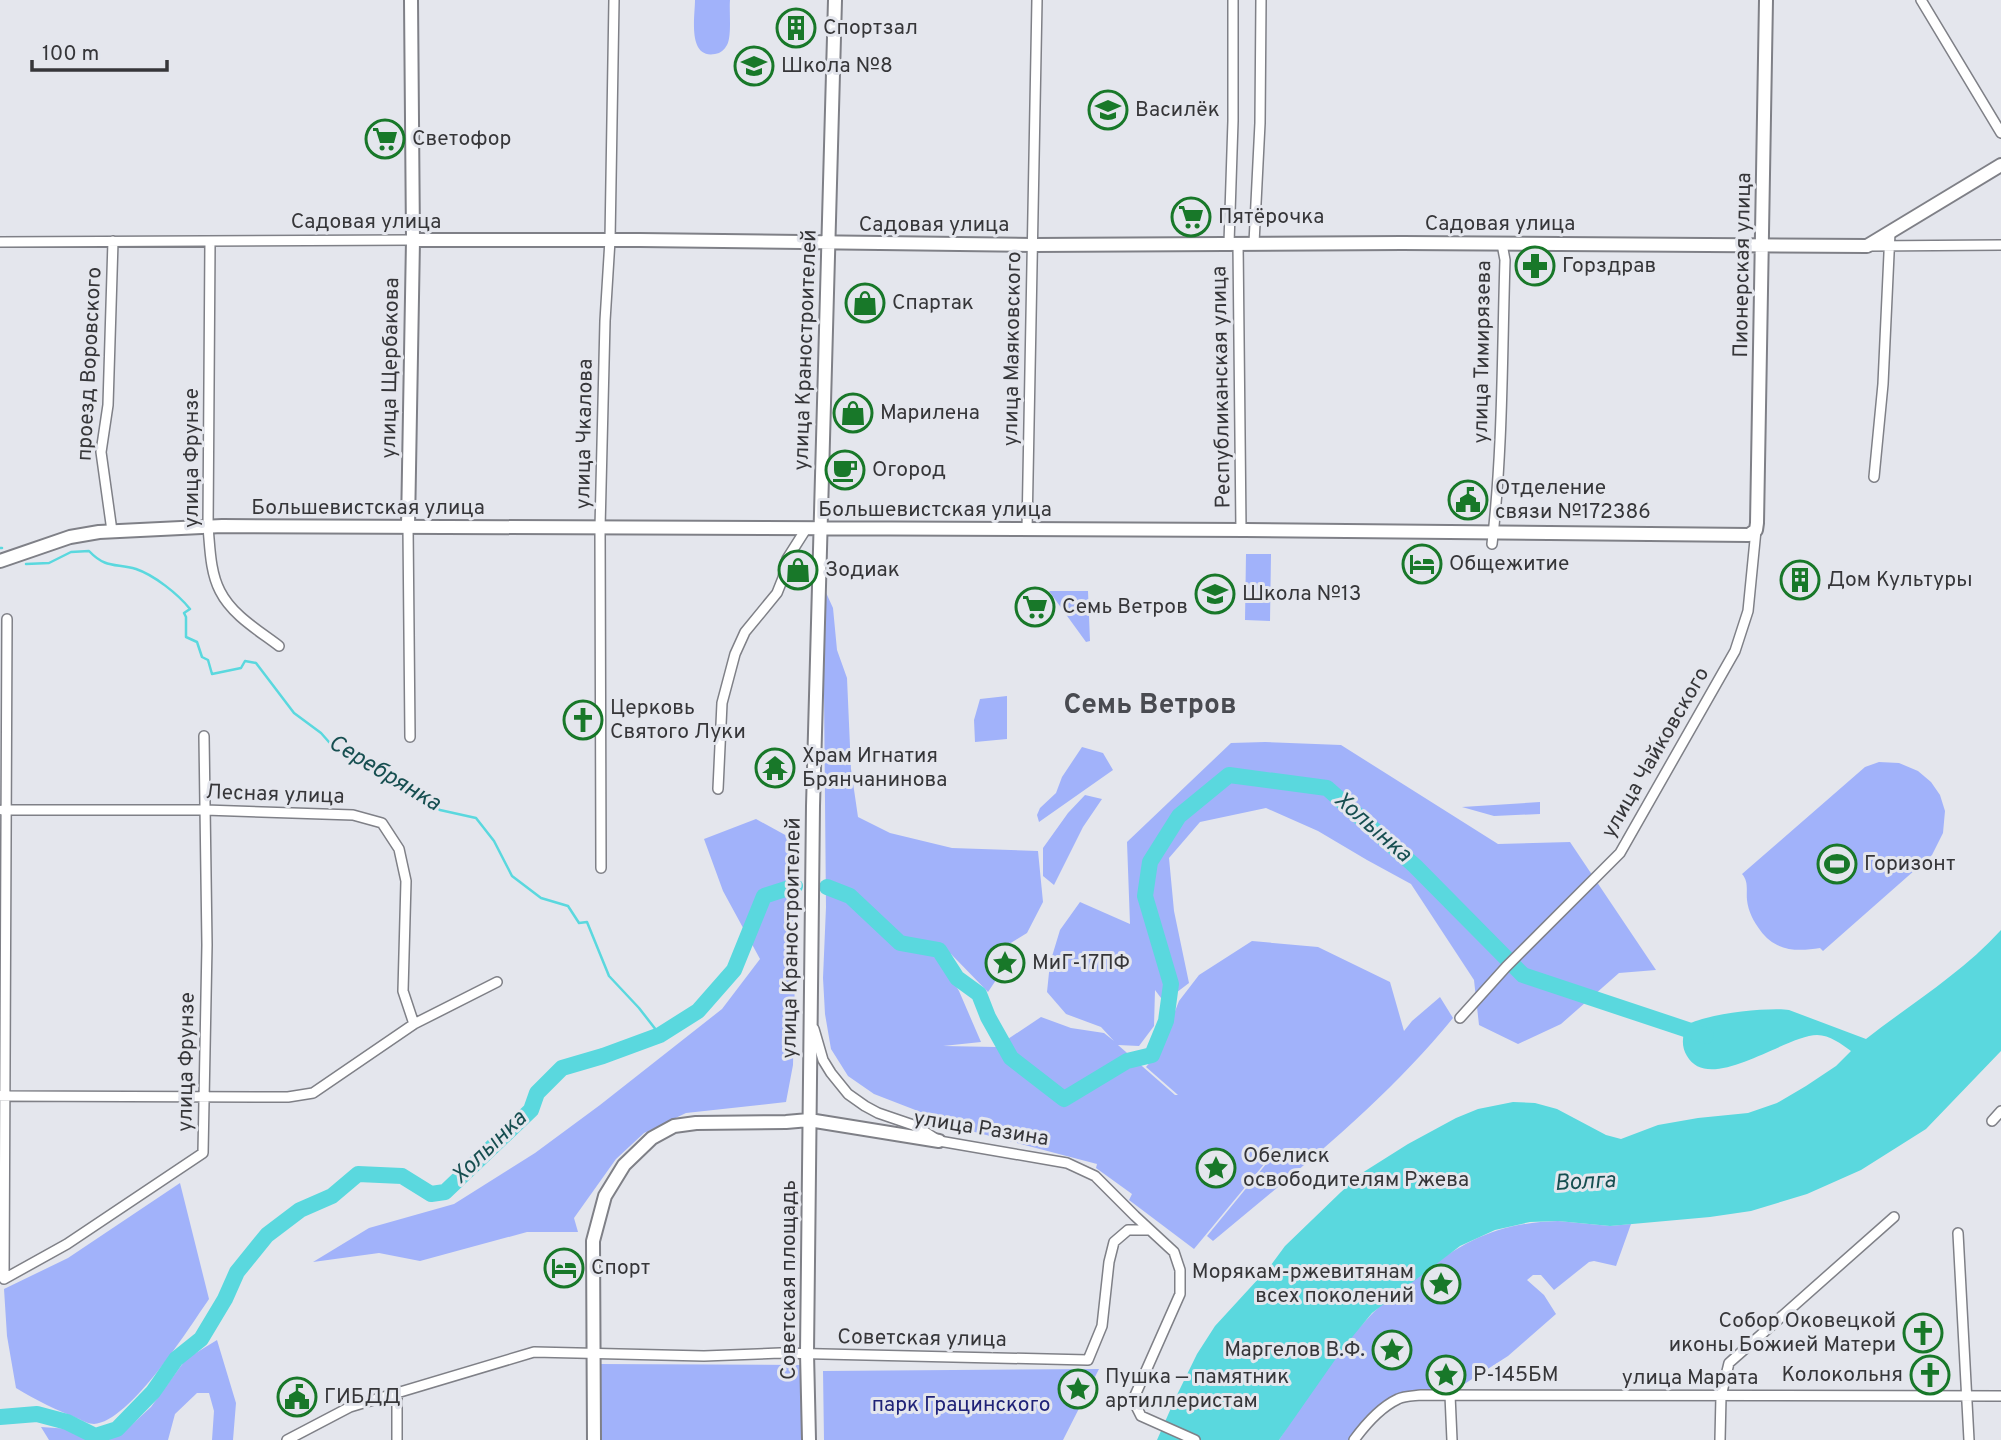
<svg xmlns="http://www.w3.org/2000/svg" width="2001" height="1440" viewBox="0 0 2001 1440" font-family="Overpass,sans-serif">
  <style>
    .green { fill: #a1b2fa }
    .water { fill: #5ad8de }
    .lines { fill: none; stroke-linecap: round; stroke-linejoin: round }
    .stream { stroke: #5ad8de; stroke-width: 2.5 }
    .river { stroke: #5ad8de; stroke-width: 16 }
    .street-casing { stroke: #7f8087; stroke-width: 12 }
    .secondary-casing { stroke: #7f8087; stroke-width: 16 }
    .street { stroke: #fff; stroke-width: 9 }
    .secondary { stroke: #fff; stroke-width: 12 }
    .labels { text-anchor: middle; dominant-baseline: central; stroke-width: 6; stroke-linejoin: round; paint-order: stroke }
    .poi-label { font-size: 21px; fill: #363639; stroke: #e4e6ed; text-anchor: start }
    .street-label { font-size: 21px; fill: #363639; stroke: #e4e6ed }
    .park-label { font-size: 21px; fill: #1f2277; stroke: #e4e6ed }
    .water-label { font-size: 23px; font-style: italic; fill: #174f51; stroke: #e4e6ed }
    .district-label { font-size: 28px; font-weight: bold; fill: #494b51; stroke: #e4e6ed }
  </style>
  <rect width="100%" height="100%" fill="#e4e6ed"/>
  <path class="green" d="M695 0H730C729 11 732 36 727 45 724 50 721 53 715 54 687 59 695 16 695 0Z
    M1246 554H1271L1270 621 1245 620Z
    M823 586 833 608 837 650 847 678 851 769 858 817 890 833 952 848 1038 851 1043 902 1027 933 993 954 1002 971 988 992 951 954 917 939 896 944 936 953 959 991 981 1042 943 1046 996 1047 1041 1017 1071 1028 1104 1033 1114 1041 1101 1027 1066 1014 1047 992 1050 963 1060 930 1080 902 1130 924 1127 842 1231 743 1265 742 1341 745 1498 844 1570 842 1656 970 1619 973 1561 1024 1518 1044 1479 1025 1474 980 1411 884 1367 860 1318 831 1266 808 1200 822 1169 858 1174 911 1189 983 1164 1002 1155 990 1154 1026 1139 1046 1118 1045 1175 1095H1178L1146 1067 1159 1052 1179 1001 1199 975 1252 941 1318 947 1390 982 1404 1031 1412 1021 1440 997 1453 1018C1384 1103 1297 1171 1213 1241L1207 1236 1271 1158V1153L1270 1157 1194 1249 1129 1200 1132 1194 1096 1168 1097 1164 967 1130 874 1094 848 1076 831 1049 825 1014 823 978 826 907Z
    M1049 591H1088L1090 641 1086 642Z
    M1007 696V739L975 742 974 720 980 699Z
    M1082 747 1103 753 1113 770 1039 822 1037 815 1040 808 1056 793 1062 777Z
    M1879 762 1899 763 1918 771 1931 782 1940 795 1945 811 1943 833 1932 855 1823 951 1820 948C1796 952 1775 951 1760 930 1754 922 1748 911 1747 900 1746 890 1749 882 1742 874L1865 767Z
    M1085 795 1102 799 1083 827 1054 885 1043 876V848L1068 813Z
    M1540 802V814L1494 816 1462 807Z
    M756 819 798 842 793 1065 786 1102 686 1113 644 1133 616 1159 574 1218 578 1232H527L420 1261 379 1253 313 1262 369 1228 454 1204 535 1153 600 1105 722 1009 760 959 723 891 704 839Z
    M180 1183 209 1299C189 1328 130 1422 94 1424 89 1424 83 1421 79 1419 56 1410 36 1400 16 1388L7 1336 4 1289 68 1258Z
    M1558 1221 1610 1226 1631 1224 1616 1266 1594 1261 1589 1262 1554 1290 1541 1275H1533L1527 1280 1544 1295 1556 1314 1508 1356 1455 1390 1396 1397 1377 1408 1349 1440H1279C1307 1397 1335 1352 1371 1315 1382 1303 1396 1294 1409 1284 1458 1244 1493 1223 1558 1221Z
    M217 1340 236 1403 233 1440H212L214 1411 209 1393H197L175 1414 168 1440H101L126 1430 151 1407 186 1359Z
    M597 1364 801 1365V1440H598Z
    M1099 1369 1063 1440H824L823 1371Z
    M41 1427 70 1429 96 1440H49Z"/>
  <path class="water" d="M2001 930V1051L1926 1129 1861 1170 1807 1194 1751 1211 1710 1217 1610 1226 1558 1221 1530 1222 1495 1230 1460 1246 1372 1313 1344 1347 1279 1440H1157L1175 1399 1197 1354 1215 1326 1271 1265 1285 1246 1341 1192 1362 1173 1408 1144 1456 1118 1478 1109 1513 1102 1535 1103 1557 1109 1606 1135 1621 1139 1658 1125 1698 1118 1748 1113 1777 1103 1806 1086 1836 1066 1851 1051C1841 1044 1830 1035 1817 1035 1786 1035 1709 1095 1687 1056 1681 1047 1682 1035 1687 1025 1705 1014 1768 1007 1789 1010L1866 1039C1912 1003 1962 973 2001 930Z"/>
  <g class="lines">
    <path class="stream" d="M0 548H2
      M26 564 49 563 71 552 89 551C106 569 116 563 136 569 154 575 178 594 190 609L184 613 186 617V637L197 642 202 657 208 660 212 674 241 668 245 661 256 663 294 713 321 733 336 750 411 789 440 810 476 818 494 841 512 876 541 898 568 906 579 923 587 922 609 976 639 1008 660 1035"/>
    <path class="river" d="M827 887 850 896 900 943 939 950 957 978 979 994 988 1017 1011 1058 1064 1099 1127 1061 1152 1055 1166 1021 1171 984 1145 896 1150 862 1179 816 1229 775 1327 788 1415 866 1523 975 1706 1036
      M0 1417 37 1414 67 1422 95 1436 117 1429 153 1392 176 1359 201 1339 225 1299 237 1272 267 1235 300 1210 332 1196 358 1174 402 1176 431 1194 445 1192 531 1110 537 1093 562 1068 603 1056 660 1035 698 1011 734 970 764 896 795 886"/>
    <defs>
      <path id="street" d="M1921 0 2001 133
        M0 242 413 240
        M210 242 208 527C210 547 210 572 220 591 232 615 258 630 279 646
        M1229 243 1233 121V0
        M1238 243 1241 530
        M1254 243 1260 123 1261 0
        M1869 246 2001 245
        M1874 477 1883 384 1890 232
        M408 527 410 737
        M1027 530 1037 0
        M112 531 101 452 108 405 113 241
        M1492 544C1503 450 1502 354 1505 260L1502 244
        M7 619 4 1279 67 1244 203 1153 207 945 204 736
        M718 789 722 703 735 654 745 632 777 593 783 578 787 559 806 529
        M2 810H205L353 815 382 823 399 849 406 881 403 991 414 1024
        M601 868 600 528 605 321 610 240 614 0
        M1460 1018 1506 967 1620 853 1735 651 1748 611 1756 530
        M814 1029 823 1060 831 1073 848 1094 865 1106 878 1113 916 1126 939 1141 1067 1163 1095 1176 1135 1216 1174 1252 1180 1270V1294L1133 1400 1141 1416 1195 1440
        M0 1096 288 1097 313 1093 414 1024 497 982
        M1992 1121 2001 1111
        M1958 1233 1969 1440
        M397 1393V1440
        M1450 1395 1452 1440
        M287 1440 350 1407 534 1352 704 1356 780 1353 1088 1360 1102 1326 1109 1262 1114 1242 1128 1230H1150
        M1354 1440C1365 1425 1381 1407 1398 1399 1404 1396 1413 1396 1421 1395L2001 1396
        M1720 1440 1721 1396 1729 1363 1894 1217"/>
      <path id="secondary" d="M413 240H640L1033 245 1402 243 1867 246 2001 165
        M408 527 413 240 411 0
        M0 561 70 537 99 532 222 526 1245 530 1749 535 1756 530 1757 523 1766 0
        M594 1440 593 1241 605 1196 624 1165 652 1138 674 1126 696 1123 786 1122 809 1120 939 1141
        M809 1440 807 1353 813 806 835 0"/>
    </defs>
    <use href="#street" class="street-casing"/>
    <use href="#secondary" class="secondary-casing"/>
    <use href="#street" class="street"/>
    <use href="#secondary" class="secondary"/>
  </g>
  <defs>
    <symbol id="building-ring" viewBox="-11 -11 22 22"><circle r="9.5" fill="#e4e6ed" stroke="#187829" stroke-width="1.5"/><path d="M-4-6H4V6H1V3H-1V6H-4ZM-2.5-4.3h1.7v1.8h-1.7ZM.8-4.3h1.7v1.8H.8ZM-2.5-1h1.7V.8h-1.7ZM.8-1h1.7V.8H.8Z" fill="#187829"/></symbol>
    <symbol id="school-ring" viewBox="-11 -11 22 22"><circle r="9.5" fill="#e4e6ed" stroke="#187829" stroke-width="1.5"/><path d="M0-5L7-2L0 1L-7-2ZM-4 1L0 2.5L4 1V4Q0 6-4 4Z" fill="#187829"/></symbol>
    <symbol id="supermarket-ring" viewBox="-11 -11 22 22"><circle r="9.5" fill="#e4e6ed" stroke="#187829" stroke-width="1.5"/><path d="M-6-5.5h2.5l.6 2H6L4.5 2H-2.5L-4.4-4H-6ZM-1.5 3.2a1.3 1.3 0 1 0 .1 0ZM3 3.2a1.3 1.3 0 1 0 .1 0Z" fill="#187829"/></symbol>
    <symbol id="pharmacy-ring" viewBox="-11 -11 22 22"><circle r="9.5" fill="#e4e6ed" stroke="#187829" stroke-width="1.5"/><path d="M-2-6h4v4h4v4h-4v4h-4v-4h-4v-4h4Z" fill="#187829"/></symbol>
    <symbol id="shop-ring" viewBox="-11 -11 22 22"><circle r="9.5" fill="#e4e6ed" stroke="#187829" stroke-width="1.5"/><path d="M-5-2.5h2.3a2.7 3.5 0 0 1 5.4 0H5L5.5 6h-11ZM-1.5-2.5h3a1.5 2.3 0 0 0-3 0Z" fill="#187829"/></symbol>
    <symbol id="cafe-ring" viewBox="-11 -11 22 22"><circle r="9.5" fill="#e4e6ed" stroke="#187829" stroke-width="1.5"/><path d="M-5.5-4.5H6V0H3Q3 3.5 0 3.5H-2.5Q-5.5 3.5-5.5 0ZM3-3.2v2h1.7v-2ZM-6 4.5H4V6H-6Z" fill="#187829"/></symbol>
    <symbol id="civic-ring" viewBox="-11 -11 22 22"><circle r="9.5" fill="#e4e6ed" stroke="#187829" stroke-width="1.5"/><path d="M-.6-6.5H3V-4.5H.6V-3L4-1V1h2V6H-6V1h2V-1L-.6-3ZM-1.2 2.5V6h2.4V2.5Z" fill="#187829"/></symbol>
    <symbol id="hotel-ring" viewBox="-11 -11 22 22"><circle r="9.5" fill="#e4e6ed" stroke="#187829" stroke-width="1.5"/><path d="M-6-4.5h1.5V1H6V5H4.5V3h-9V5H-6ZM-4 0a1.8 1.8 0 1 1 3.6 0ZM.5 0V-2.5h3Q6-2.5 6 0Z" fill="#187829"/></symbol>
    <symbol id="church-ring" viewBox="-11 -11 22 22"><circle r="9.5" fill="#e4e6ed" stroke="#187829" stroke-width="1.5"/><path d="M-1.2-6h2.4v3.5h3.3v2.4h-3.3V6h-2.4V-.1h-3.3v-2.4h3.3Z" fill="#187829"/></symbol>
    <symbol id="temple-ring" viewBox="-11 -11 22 22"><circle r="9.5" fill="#e4e6ed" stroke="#187829" stroke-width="1.5"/><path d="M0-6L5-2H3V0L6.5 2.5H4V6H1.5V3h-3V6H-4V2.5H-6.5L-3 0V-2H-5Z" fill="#187829"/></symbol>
    <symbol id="stadium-ring" viewBox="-11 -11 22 22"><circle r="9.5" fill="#e4e6ed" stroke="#187829" stroke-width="1.5"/><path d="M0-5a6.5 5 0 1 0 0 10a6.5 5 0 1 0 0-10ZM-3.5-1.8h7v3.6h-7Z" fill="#187829"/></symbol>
    <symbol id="sight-ring" viewBox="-11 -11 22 22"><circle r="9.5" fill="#e4e6ed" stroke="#187829" stroke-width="1.5"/><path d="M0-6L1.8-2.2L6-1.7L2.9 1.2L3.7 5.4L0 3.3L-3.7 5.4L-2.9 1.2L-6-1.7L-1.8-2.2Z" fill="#187829"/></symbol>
  </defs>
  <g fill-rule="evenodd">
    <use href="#building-ring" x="774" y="6" width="44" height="44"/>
    <use href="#school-ring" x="732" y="44" width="44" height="44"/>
    <use href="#school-ring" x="1086" y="88" width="44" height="44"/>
    <use href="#supermarket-ring" x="363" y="117" width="44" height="44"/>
    <use href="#supermarket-ring" x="1169" y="195" width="44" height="44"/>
    <use href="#pharmacy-ring" x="1513" y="244" width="44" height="44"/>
    <use href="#shop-ring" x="843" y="281" width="44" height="44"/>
    <use href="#shop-ring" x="831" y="391" width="44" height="44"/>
    <use href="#cafe-ring" x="823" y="448" width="44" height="44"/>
    <use href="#civic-ring" x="1446" y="478" width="44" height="44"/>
    <use href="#hotel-ring" x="1400" y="542" width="44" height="44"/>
    <use href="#shop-ring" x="776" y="548" width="44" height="44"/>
    <use href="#building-ring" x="1778" y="558" width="44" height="44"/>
    <use href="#school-ring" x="1193" y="572" width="44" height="44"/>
    <use href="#supermarket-ring" x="1013" y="585" width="44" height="44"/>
    <use href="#church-ring" x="561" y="698" width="44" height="44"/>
    <use href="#temple-ring" x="753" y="746" width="44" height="44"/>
    <use href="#stadium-ring" x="1815" y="842" width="44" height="44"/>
    <use href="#sight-ring" x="983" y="941" width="44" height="44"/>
    <use href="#sight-ring" x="1194" y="1146" width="44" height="44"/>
    <use href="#hotel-ring" x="542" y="1246" width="44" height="44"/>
    <use href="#sight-ring" x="1419" y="1262" width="44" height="44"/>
    <use href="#church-ring" x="1901" y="1311" width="44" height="44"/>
    <use href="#sight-ring" x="1370" y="1328" width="44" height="44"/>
    <use href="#sight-ring" x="1424" y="1353" width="44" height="44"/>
    <use href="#church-ring" x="1908" y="1353" width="44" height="44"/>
    <use href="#sight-ring" x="1056" y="1367" width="44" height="44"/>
    <use href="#civic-ring" x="275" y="1375" width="44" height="44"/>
  </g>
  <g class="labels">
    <g class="poi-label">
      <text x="823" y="28">Спортзал</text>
      <text x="781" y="66">Школа №8</text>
      <text x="1135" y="110">Василёк</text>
      <text x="412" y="139">Светофор</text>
      <text x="1218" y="217">Пятёрочка</text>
      <text x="1562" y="266">Горздрав</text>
      <text x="892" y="303">Спартак</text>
      <text x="880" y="413">Марилена</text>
      <text x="872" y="470">Огород</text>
      <text x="1495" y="488">Отделение<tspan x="1495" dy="24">связи №172386</tspan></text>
      <text x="1449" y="564">Общежитие</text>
      <text x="825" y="570">Зодиак</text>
      <text x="1827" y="580">Дом Культуры</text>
      <text x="1242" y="594">Школа №13</text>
      <text x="1062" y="607">Семь Ветров</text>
      <text x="610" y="708">Церковь<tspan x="610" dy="24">Святого Луки</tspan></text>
      <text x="802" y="756">Храм Игнатия<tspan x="802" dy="24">Брянчанинова</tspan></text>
      <text x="1864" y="864">Горизонт</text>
      <text x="1032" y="963">МиГ-17ПФ</text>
      <text x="1243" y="1156">Обелиск<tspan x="1243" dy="24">освободителям Ржева</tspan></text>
      <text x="591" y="1268">Спорт</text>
      <text x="1414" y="1272" text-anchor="end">Морякам-ржевитянам<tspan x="1414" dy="24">всех поколений</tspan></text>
      <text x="1896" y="1321" text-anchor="end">Собор Оковецкой<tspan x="1896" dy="24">иконы Божией Матери</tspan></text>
      <text x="1365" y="1350" text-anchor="end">Маргелов В.Ф.</text>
      <text x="1473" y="1375">Р-145БМ</text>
      <text x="1903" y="1375" text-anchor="end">Колокольня</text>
      <text x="1105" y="1377">Пушка — памятник<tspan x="1105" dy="24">артиллеристам</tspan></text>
      <text x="324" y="1397">ГИБДД</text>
    </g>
    <g class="street-label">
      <text x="366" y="222">Садовая улица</text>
      <text x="1500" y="224">Садовая улица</text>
      <text x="934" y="225">Садовая улица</text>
      <text transform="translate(1743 265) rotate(-89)">Пионерская улица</text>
      <text transform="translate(1013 349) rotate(-89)">улица Маяковского</text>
      <text transform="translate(806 350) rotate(-88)">улица Краностроителей</text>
      <text transform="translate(1483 352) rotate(-89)">улица Тимирязева</text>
      <text transform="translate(90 364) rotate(-87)">проезд Воровского</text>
      <text transform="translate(391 368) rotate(-89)">улица Щербакова</text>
      <text transform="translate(1222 387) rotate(-91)">Республиканская улица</text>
      <text transform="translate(585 434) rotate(-89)">улица Чкалова</text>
      <text transform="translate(192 458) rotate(-90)">улица Фрунзе</text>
      <text x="368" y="508">Большевистская улица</text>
      <text x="935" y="510">Большевистская улица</text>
      <text transform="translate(1656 753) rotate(-60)">улица Чайковского</text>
      <text transform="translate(275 795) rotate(2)">Лесная улица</text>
      <text transform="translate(792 938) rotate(-89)">улица Краностроителей</text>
      <text transform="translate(187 1062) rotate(-89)">улица Фрунзе</text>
      <text transform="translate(981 1129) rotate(9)">улица Разина</text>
      <text transform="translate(789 1280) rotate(-90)">Советская площадь</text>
      <text transform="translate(922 1339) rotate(1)">Советская улица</text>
      <text x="1690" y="1378">улица Марата</text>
    </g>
    <g class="park-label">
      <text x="961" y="1405">парк Грацинского</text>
    </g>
    <g class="water-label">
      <text transform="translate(384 774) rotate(31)">Серебрянка</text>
      <text transform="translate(1372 828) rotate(41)">Холынка</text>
      <text transform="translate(490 1148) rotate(-44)">Холынка</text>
      <text transform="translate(1585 1183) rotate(-3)">Волга</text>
    </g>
    <g class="district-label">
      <text x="1150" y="706">Семь Ветров</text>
    </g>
  </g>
  <path d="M32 60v10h135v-10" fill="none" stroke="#363639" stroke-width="3.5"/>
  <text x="42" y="60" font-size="21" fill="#363639" stroke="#e4e6ed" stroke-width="5" paint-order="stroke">100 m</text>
</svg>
